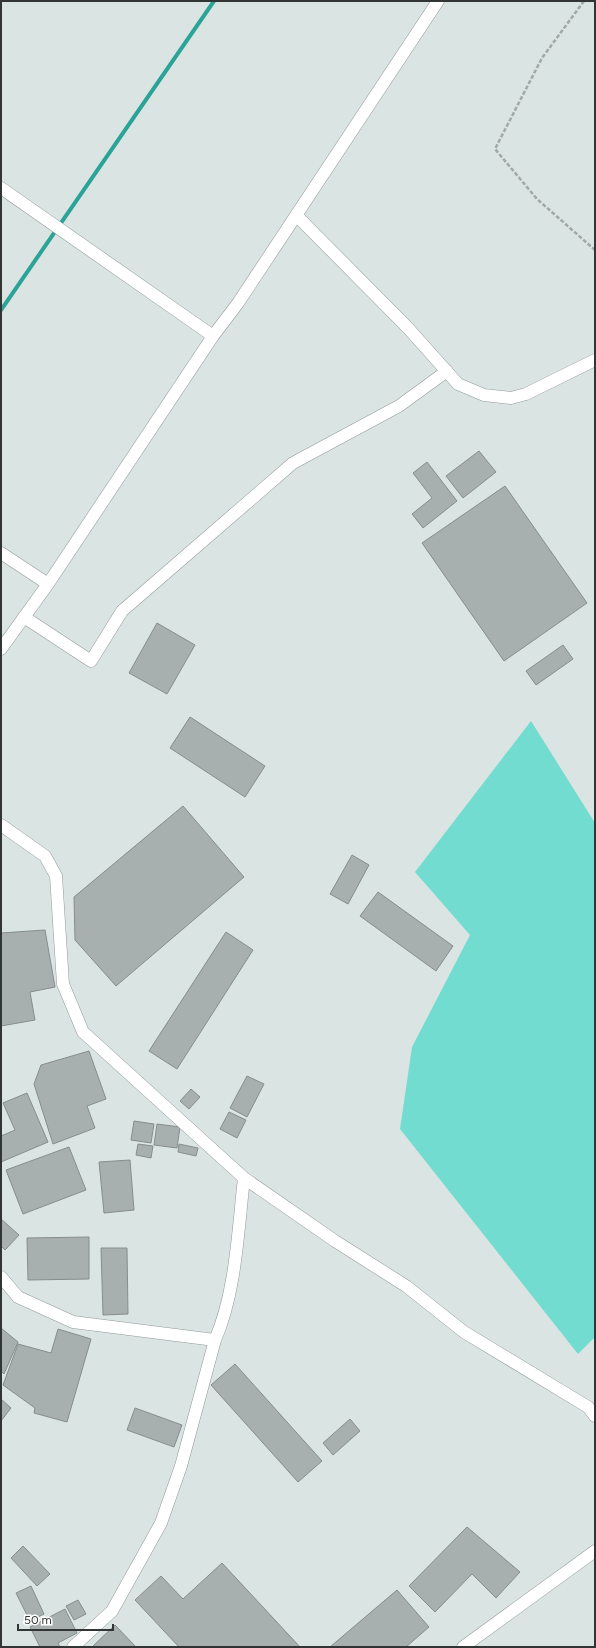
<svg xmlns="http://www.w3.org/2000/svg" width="596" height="1648" viewBox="0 0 596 1648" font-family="Figtree,sans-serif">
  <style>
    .green { fill: #71dccf }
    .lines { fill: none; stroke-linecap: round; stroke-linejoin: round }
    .stream { stroke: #2ca397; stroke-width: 4 }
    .building { fill: #a7b0af; stroke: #858e8c }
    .street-casing { stroke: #929a99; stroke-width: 13 }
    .path { stroke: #a1a9a7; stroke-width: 2.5; stroke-dasharray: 4 2; stroke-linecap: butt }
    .street { stroke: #fff; stroke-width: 12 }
  </style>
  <rect width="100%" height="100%" fill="#dae4e2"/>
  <path class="green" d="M531 721 595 823V1337L578 1354 400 1129 412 1047 470 935 415 872Z"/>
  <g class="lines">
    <path class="stream" d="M1 310 214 1"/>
  </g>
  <path class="building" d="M479 451 496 472 463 498 446 476Z
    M427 462 457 501 423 528 412 514 432 498 413 473Z
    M505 486 587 603 504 661 422 543Z
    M157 623 195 645 167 694 129 673Z
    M563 645 573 659 536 685 526 671Z
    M190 717 265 766 245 797 170 748Z
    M183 806 244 877 116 986 75 940 74 897Z
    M352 855 369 865 348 904 330 894Z
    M378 892 453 946 436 971 360 916Z
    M45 930 55 987 30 992 35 1020 1 1026V933Z
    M226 932 253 950 177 1069 149 1051Z
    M89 1051 106 1099 87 1106 95 1128 53 1144 34 1084 41 1065Z
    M247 1076 264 1084 247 1117 230 1108Z
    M191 1089 200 1097 189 1109 180 1101Z
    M27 1093 48 1142 1 1162V1136L15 1130 3 1103Z
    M229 1112 246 1120 237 1138 220 1129Z
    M134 1121 154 1124 151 1143 131 1140Z
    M157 1124 180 1127 177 1148 154 1145Z
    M138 1144 153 1146 151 1158 136 1155Z
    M179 1144 198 1148 196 1156 178 1152Z
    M69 1147 86 1190 23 1214 6 1170Z
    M130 1160 134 1210 104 1213 99 1162Z
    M1 1219 19 1235 5 1250 1 1246Z
    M89 1237V1279L28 1280 27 1238Z
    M101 1248H127L128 1314 103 1315Z
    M1 1328 18 1342 4 1374 1 1371Z
    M58 1329 91 1339 67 1422 34 1413 35 1408 3 1385 18 1344 51 1353Z
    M235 1364 322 1461 298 1482 211 1385Z
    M1 1399 11 1408 1 1421Z
    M135 1408 182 1425 174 1447 127 1430Z
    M350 1419 360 1431 333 1455 323 1443Z
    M467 1527 520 1572 496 1598 472 1574 435 1612 409 1586Z
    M23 1546 50 1574 37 1586 11 1558Z
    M222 1563 300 1647H179L135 1600 161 1576 183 1599Z
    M31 1586 44 1614 30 1621 16 1593Z
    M397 1590 429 1627 406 1647H330Z
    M78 1600 86 1614 74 1620 66 1606Z
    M65 1609 77 1633 58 1643 60 1647H40L30 1627Z
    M115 1625 136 1647H92Z"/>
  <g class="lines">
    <defs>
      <path id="street" d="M1 188 213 336
        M296 215 408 328 458 384 484 395 511 398 526 394 595 360
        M1 553 48 584
        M24 617 91 661 122 611 293 463 399 406 447 371
        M1 649 48 584 213 336 238 303 438 1
        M1 825 45 856 56 876 63 984 83 1032 244 1178 335 1241 406 1286 464 1332 588 1407 595 1416
        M1 1277 18 1297 73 1322 215 1340
        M73 1647 112 1611 161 1523 181 1466 215 1340C236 1292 238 1230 244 1178
        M463 1647 595 1551"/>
    </defs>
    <use href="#street" class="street-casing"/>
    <path class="path" d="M584 1 542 58 495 149 537 199 595 250"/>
    <use href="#street" class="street"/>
  </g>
  <rect width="596" height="1648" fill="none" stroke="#313534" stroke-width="4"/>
  <path d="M18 1624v6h95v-6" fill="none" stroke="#313534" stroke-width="2"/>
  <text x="24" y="1624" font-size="12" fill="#313534" stroke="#ffffff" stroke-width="3" paint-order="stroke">50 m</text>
</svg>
